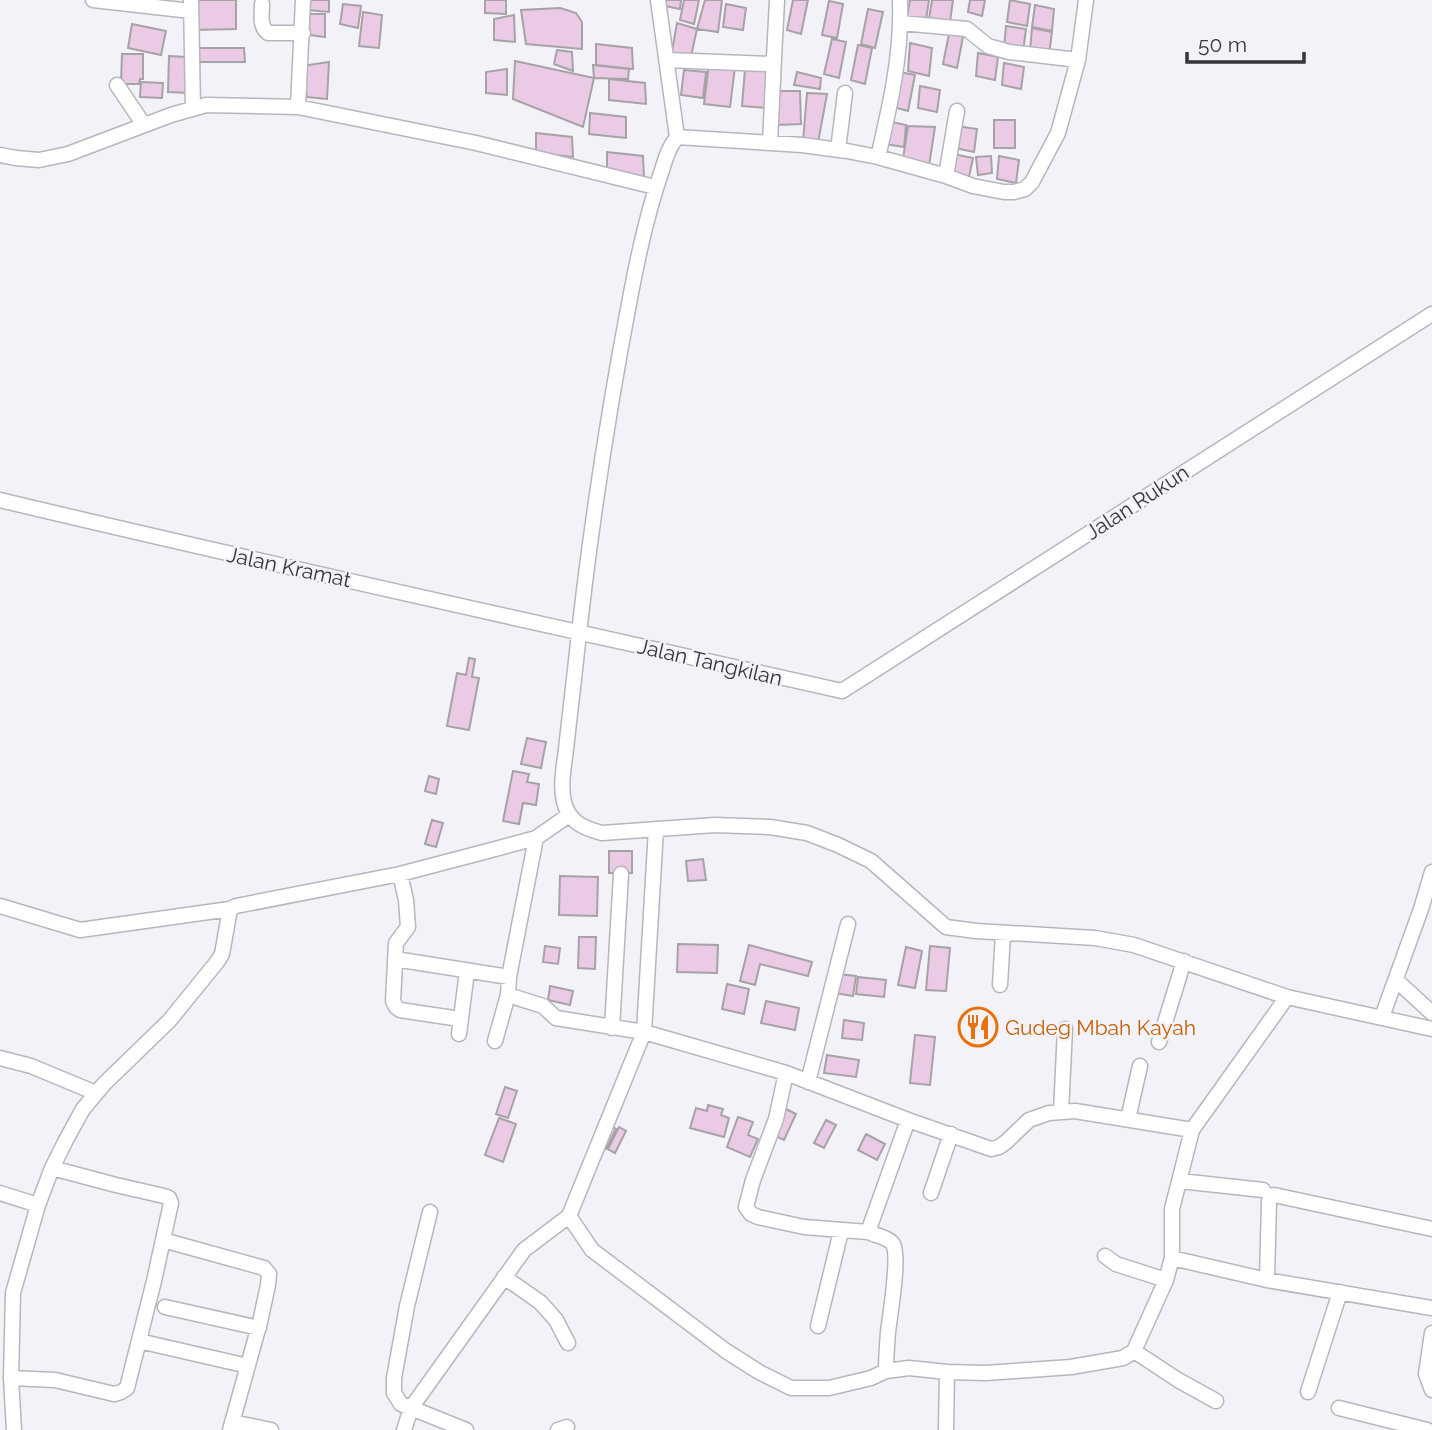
<svg xmlns="http://www.w3.org/2000/svg" width="1432" height="1430" viewBox="0 0 1432 1430" font-family="Raleway,sans-serif">
  <style>
    .building { fill: #ebcae6; stroke: #a7a2a6; stroke-width: 2 }
    .lines { fill: none; stroke-linecap: round; stroke-linejoin: round }
    .street-casing { stroke: #b6b7bd; stroke-width: 17 }
    .street { stroke: #fff; stroke-width: 14 }
    .labels { text-anchor: middle; dominant-baseline: central; stroke-width: 5; stroke-linejoin: round; paint-order: stroke }
    .street-label { font-size: 21px; fill: #363638; stroke: #f2f2f8 }
    .food-label { font-size: 21px; fill: #c56008; stroke: #f2f2f8; text-anchor: start }
  </style>
  <rect width="100%" height="100%" fill="#f2f2f8"/>
  <path class="building" d="M195 0H236V29L194 30Z
    M309 0H329V12L308 10Z
    M485 0H506V14L485 13Z
    M661 0H681L680 9 660 5Z
    M684 0H699L694 24 680 20Z
    M705 0H722L718 32 697 29Z
    M793 0H808L801 34 787 30Z
    M910 0H929L926 20 907 17Z
    M932 0H953L950 22 929 19Z
    M970 0H985L982 16 968 12Z
    M1010 0 1030 4 1027 26 1007 22Z
    M829 1 843 4 837 38 822 35Z
    M343 4 361 6 358 28 340 24Z
    M726 4 746 8 743 30 723 27Z
    M1035 5 1054 9 1052 31 1032 27Z
    M560 8 576 13 582 22V49L526 44 521 10Z
    M868 9 883 12 875 48 861 44Z
    M363 12 382 15 379 48 359 46Z
    M307 14H325V37L310 35Z
    M514 15 515 42 494 40V19Z
    M677 23 697 29 690 61 671 57Z
    M132 24 166 31 161 55 128 48Z
    M1006 26 1026 29 1023 52 1004 48Z
    M1032 28 1052 32 1049 55 1030 51Z
    M950 29 964 32 957 68 943 64Z
    M832 39 846 42 839 78 824 74Z
    M910 43 932 48 929 76 908 71Z
    M596 44 632 48 633 69 596 65Z
    M858 45 872 48 865 84 851 80Z
    M194 48H244L245 62H194Z
    M557 50 572 52 573 71 554 64Z
    M978 53 998 57 995 80 976 76Z
    M122 54H143V79H140L139 84H121Z
    M169 56 186 57 185 80 190 81 189 93 168 92Z
    M515 61 594 78 583 127 513 99Z
    M329 62 327 99 307 97 302 66Z
    M1004 63 1024 67 1021 89 1002 85Z
    M709 64 735 67 730 107 704 104Z
    M593 65 629 69 628 79 594 78Z
    M507 69V95L486 93V72Z
    M745 69 772 71 769 108 742 106Z
    M684 70 706 72 703 98 681 95Z
    M797 72 821 78 820 89 794 85Z
    M900 72 915 75 908 111 893 107Z
    M609 79 645 83 646 104 609 100Z
    M141 82 163 83 162 98 140 97Z
    M920 86 940 90 937 112 918 108Z
    M775 91H800L801 124 776 125Z
    M807 93 827 94 818 143 803 141Z
    M590 113 626 117V138L589 134Z
    M994 120H1015V148H994Z
    M887 121 906 125 904 147 884 144Z
    M908 126 935 127 929 166 903 159Z
    M957 126 977 129 974 152 955 148Z
    M536 133 572 137 573 157 536 153Z
    M607 152 643 156 644 177 607 169Z
    M953 154 973 158 969 177 949 173Z
    M991 156 992 173 978 175 976 157Z
    M999 156 1019 160 1016 183 997 179Z
    M469 658 475 659 472 677 479 678 469 730 447 726 457 673 466 675Z
    M527 738 546 742 541 768 521 764Z
    M513 771 529 774 527 782 539 784 536 805 523 803 519 824 503 821Z
    M429 776 439 779 436 794 425 791Z
    M432 820 443 823 436 847 425 844Z
    M609 851H632V873H609Z
    M703 859 706 880 688 881 686 861Z
    M560 876 598 877 597 916 559 915Z
    M579 937H596L595 969 578 968Z
    M678 944 718 945 717 973 677 972Z
    M749 945 812 962 808 976 760 964 755 985 740 981Z
    M545 946 560 948 558 964 543 962Z
    M930 946 950 948 946 991 926 990Z
    M906 947 922 951 915 988 898 985Z
    M837 974 856 976 853 996 835 993Z
    M858 977 886 980 884 997 856 994Z
    M727 984 749 989 744 1014 722 1009Z
    M550 986 573 991 570 1005 548 1000Z
    M766 1001 799 1008 795 1030 761 1023Z
    M844 1020 864 1023 862 1040 842 1038Z
    M915 1035 935 1037 930 1085 910 1083Z
    M827 1055 859 1060 856 1077 824 1073Z
    M505 1087 517 1091 508 1118 496 1114Z
    M708 1105 723 1109 721 1115 729 1118 724 1137 690 1128 696 1108 707 1111Z
    M784 1108 796 1114 784 1140 771 1134Z
    M738 1117 753 1122 748 1135 758 1139 750 1157 727 1147Z
    M499 1118 516 1124 503 1162 485 1155Z
    M826 1120 836 1125 824 1148 814 1143Z
    M609 1125 616 1129 606 1149 598 1145Z
    M619 1127 626 1131 615 1153 608 1149Z
    M866 1134 885 1144 877 1160 858 1150Z"/>
  <g class="lines">
    <defs>
      <path id="street" d="M93 0 191 11
        M191 0 193 109
        M658 0 677 137C669 147 666 157 662 170 648 210 639 251 631 293 607 418 588 544 575 670 572 697 569 723 566 749 564 766 560 785 564 802 569 822 583 828 602 833L715 825 770 827 807 833 838 845 871 861 946 927 976 931 1095 938 1134 945 1287 997 1432 1029
        M262 4C262 14 259 26 268 33H303
        M901 23 967 29 988 46 1009 52 1078 60
        M667 60 767 64 771 62 774 58 777 0
        M117 85 144 125
        M298 107 303 0
        M677 137 802 145 847 151 878 157 946 176 973 186 1004 192H1014L1025 189 1032 182 1058 133 1078 60 1086 0
        M770 143 774 58
        M838 150 845 93
        M0 155 16 158 39 160 68 154 171 115 206 105 298 107 476 143 655 187
        M878 157C890 106 902 54 900 1
        M946 176 957 111
        M0 500C280 567 561 628 842 691L1432 314
        M400 874 406 900 408 927 396 943 393 1001 396 1007 400 1010 460 1019
        M0 906 80 930 230 909
        M395 959 509 977
        M1396 980 1432 1013
        M1000 985 1003 933
        M508 995 543 1006 556 1018 644 1032 786 1073 908 1120 991 1149 999 1147 1006 1142 1029 1120 1049 1113 1075 1111 1192 1130
        M1382 1017 1421 909 1432 872
        M612 1028 621 874
        M459 1034 467 971
        M495 1041 508 995 509 977 536 838
        M1159 1042 1184 961
        M0 1058 31 1066 96 1093
        M786 1073 776 1119 753 1180 746 1207 751 1214 758 1217 804 1227 868 1232 908 1120
        M808 1082 848 924
        M1061 1112 1065 1029
        M1128 1119 1140 1066
        M1180 1181 1263 1190
        M0 1193 38 1205
        M931 1193 951 1134
        M430 1212 407 1306 394 1378V1393L401 1404 466 1430
        M569 1216 592 1250 726 1351 759 1372 791 1388H829L871 1378 886 1371 909 1368 947 1372
        M868 1232C876 1236 888 1237 893 1244 900 1257 890 1315 888 1332 887 1345 886 1358 886 1371
        M163 1240 264 1268 269 1274 268 1285 260 1322 230 1430
        M1105 1256 1116 1264 1166 1280
        M1172 1258 1267 1280 1432 1308
        M504 1277 540 1302 556 1320 568 1343
        M1267 1280 1269 1201 1271 1196 1274 1195 1432 1229
        M165 1307 259 1328
        M818 1326 841 1231
        M1432 1333 1426 1374 1432 1390
        M139 1341 248 1366
        M1134 1351 1178 1380 1216 1401
        M11 1378 55 1380 114 1394 121 1392 127 1388 154 1281 171 1203 169 1198 164 1196 116 1185 52 1168
        M1308 1392 1340 1292
        M1339 1408 1427 1430
        M232 1422 271 1430
        M14 1430 11 1378 13 1293 38 1205 52 1168 66 1140 83 1109 104 1084 169 1021 217 962 222 954 230 909 236 906 400 874 484 852 536 838 569 815
        M404 1430 411 1408 524 1250 569 1216 644 1032 656 829
        M558 1430 567 1427
        M946 1430 947 1372 986 1373 1071 1367 1123 1358 1134 1351 1166 1280 1172 1258V1209L1192 1130 1287 997"/>
    </defs>
    <use href="#street" class="street-casing"/>
    <use href="#street" class="street"/>
  </g>
  <defs>
    <symbol id="restaurant-ring" viewBox="-11 -11 22 22"><circle r="9.5" fill="#f2f2f8" stroke="#e8710a" stroke-width="1.5"/><path d="M-5-6h1v4h1v-4h1v4h1v-4h1v5L-1.5 .5V6h-2V.5L-5-1ZM5-6V6H3V1.5H1.5Q1.5-4 5-6Z" fill="#e8710a"/></symbol>
  </defs>
  <g fill-rule="evenodd">
    <use href="#restaurant-ring" x="956" y="1005" width="44" height="44"/>
  </g>
  <g class="labels">
    <g class="street-label">
      <text transform="translate(1137 502) rotate(-33)">Jalan Rukun</text>
      <text transform="translate(289 567) rotate(12)">Jalan Kramat</text>
      <text transform="translate(710 662) rotate(13)">Jalan Tangkilan</text>
    </g>
    <g class="food-label">
      <text x="1005" y="1027">Gudeg Mbah Kayah</text>
    </g>
  </g>
  <path d="M1187 52v10h117v-10" fill="none" stroke="#363638" stroke-width="3.5"/>
  <text x="1198" y="52" font-size="21" fill="#363638" stroke="#f2f2f8" stroke-width="5" paint-order="stroke">50 m</text>
</svg>
